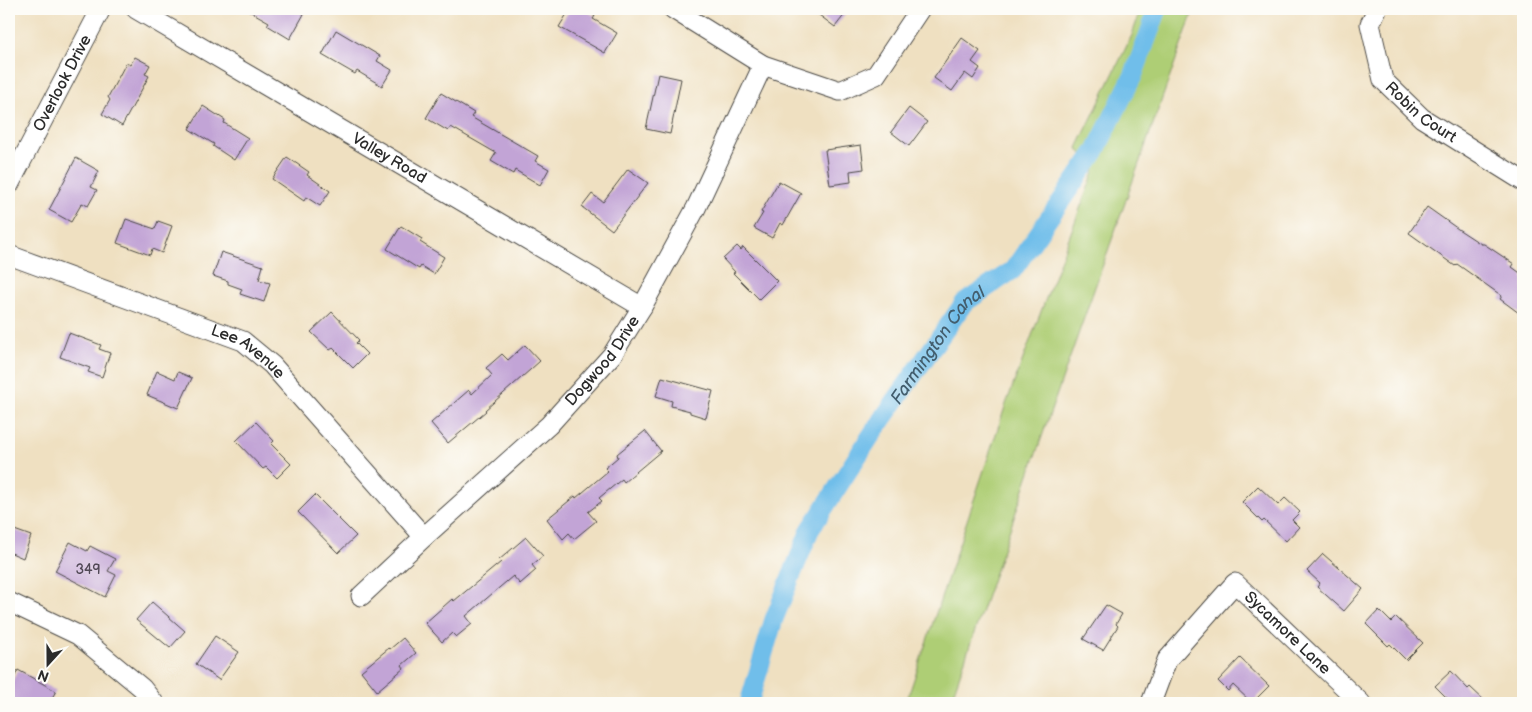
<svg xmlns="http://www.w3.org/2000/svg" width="1532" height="712" viewBox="0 0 1532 712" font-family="'Balsamiq Sans',sans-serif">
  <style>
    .green { fill: #aece75; stroke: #6c7c50 }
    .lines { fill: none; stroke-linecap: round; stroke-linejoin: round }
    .canal { stroke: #6fbeea; stroke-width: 19 }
    .building { fill: #c2a4d6 }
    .minor-casing { stroke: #484642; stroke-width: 21 }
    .minor { stroke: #fff; stroke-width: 19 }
    .labels { text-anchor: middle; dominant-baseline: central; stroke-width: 4.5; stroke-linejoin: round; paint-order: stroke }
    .number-label { font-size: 14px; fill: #514956 }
    .street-label { font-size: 16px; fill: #2b2b2b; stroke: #fdfcf7 }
    .water-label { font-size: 18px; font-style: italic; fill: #435e6e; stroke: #fdfcf7 }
  </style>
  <rect width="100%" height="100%" fill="#fdfcf7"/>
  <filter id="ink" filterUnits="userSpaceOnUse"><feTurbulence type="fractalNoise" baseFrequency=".02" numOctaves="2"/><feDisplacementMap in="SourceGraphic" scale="10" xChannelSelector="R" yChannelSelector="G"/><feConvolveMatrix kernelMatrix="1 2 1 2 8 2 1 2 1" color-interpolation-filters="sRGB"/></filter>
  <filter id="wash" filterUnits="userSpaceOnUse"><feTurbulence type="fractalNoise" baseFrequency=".0096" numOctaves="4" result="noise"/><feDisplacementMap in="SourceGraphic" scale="20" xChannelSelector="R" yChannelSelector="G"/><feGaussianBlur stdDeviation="1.12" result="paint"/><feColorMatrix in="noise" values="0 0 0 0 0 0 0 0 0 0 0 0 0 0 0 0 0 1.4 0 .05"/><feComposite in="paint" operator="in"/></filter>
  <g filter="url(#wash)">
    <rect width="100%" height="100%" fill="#efe0c1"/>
    <path class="green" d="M1141 9H1194L1047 422 950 703H906L1006 404 1095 169 1077 148 1132 35Z"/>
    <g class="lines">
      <path class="canal" id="s1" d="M749 703 774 619 810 530 874 431 964 303 1013 270 1095 152 1133 76 1158 9"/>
    </g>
    <g id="blocks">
      <path class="building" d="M246 9H296L304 14 290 39 267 25 269 22Z
        M570 9H583L595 16 593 19 617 33 605 53 559 27Z
        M811 9H849L835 27Z
        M336 30 380 56 377 61 392 70 382 86 357 71 355 74 322 55Z
        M962 38 980 51 972 62 980 68 973 79 965 73 952 91 934 78Z
        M135 57 150 65 145 74 149 76 122 126 102 114 110 100 108 97 126 63 130 65Z
        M658 74 681 79 670 134 646 129Z
        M441 93 474 113 471 117 538 156 535 161 549 169 540 185 515 170 513 174 491 161 496 153 451 127 448 131 426 118Z
        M203 106 225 120 224 123 248 138 234 160 213 146 214 144 189 129Z
        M909 108 927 122 909 146 891 132Z
        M861 145 864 169 850 171 851 182 830 185 825 150Z
        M287 157 309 172 307 175 330 191 320 206 306 197 304 201 272 179Z
        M76 158 99 171 91 187 97 190 88 206 82 203 71 222 49 210Z
        M628 169 648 183 612 230 582 207 592 194 603 202Z
        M779 181 801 193 783 225 780 223 772 238 754 228 763 213 761 212Z
        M1427 207 1458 229 1481 244H1484L1514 264 1512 267 1523 275V316L1500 299 1502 296 1457 264 1455 266 1409 233Z
        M126 219 155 229 158 221 172 226 162 253 152 249 150 255 117 243Z
        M401 226 422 239 420 242 444 257 434 274 421 266 419 269 387 249Z
        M737 246 741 250 743 247 777 281 759 299 733 273 735 272 723 259Z
        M221 252 263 266 259 280 270 283 264 302 240 294 242 289 228 284V281L213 276Z
        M332 312 359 340 356 343 367 354 353 368 333 348 330 350 311 332Z
        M69 333 101 345 99 349 110 353 102 377 88 372 90 368 60 357Z
        M525 345 540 361 485 410 486 411 448 443 431 423 469 390 472 394 492 375 486 368 502 354 508 360Z
        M157 371 175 379 178 372 192 378 178 408 147 395Z
        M662 377 713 391 706 418 690 413V411L671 406 672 401 656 396Z
        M256 422 274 441 271 444 291 464 277 478 266 467 263 469 236 441Z
        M645 431 661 451 624 482 622 479 599 498 602 501 588 512 596 521 574 539 569 533 563 539 547 519 575 496 576 498 608 471 605 468 618 457 617 454Z
        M1258 486 1278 505 1285 498 1300 512 1292 520 1299 527 1286 541 1264 520 1262 522 1242 502Z
        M315 495 356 536 338 553 298 512Z
        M9 528 31 536 23 558 9 552Z
        M526 537 543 556 532 565 536 570 520 584 513 576 466 616 472 624 456 637 452 633 442 642 425 623 452 599 454 601 501 562 499 560Z
        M70 542 87 551 90 546 115 559 108 571 116 575 105 597 55 571Z
        M1323 554 1363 589 1344 611 1317 587 1320 583 1307 571Z
        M152 602 185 631 170 648 136 620Z
        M1106 605 1122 614 1116 624 1118 626 1103 650 1083 639Z
        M1379 610 1391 622 1396 617 1423 643 1406 660 1390 644 1388 646 1366 624Z
        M215 636 239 652 219 680 196 664Z
        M403 638 416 653 402 665 404 668 377 691 361 671 389 648 390 649Z
        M1240 658 1269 686 1252 703 1233 685 1228 691 1218 681Z
        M18 670 56 691 49 703H9V687Z
        M1451 671 1468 689 1470 687 1487 703H1452L1435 686Z"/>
    </g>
  </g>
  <g filter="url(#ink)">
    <use href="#blocks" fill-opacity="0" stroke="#484642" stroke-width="1"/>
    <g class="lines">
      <defs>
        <g id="minor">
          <path id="s2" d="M136 9 642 307"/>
          <path d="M673 9 763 65 840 91 876 75 920 9"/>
          <path id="s3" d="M1377 9 1370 24 1383 80 1422 118 1523 181"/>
          <path id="s4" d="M9 185 101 9"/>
          <path id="s5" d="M9 255 243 341 272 365 424 537"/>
          <path id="s6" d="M361 596 424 537 549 425 612 355 642 307 696 208 763 65"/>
          <path d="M9 602 78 635 142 688 154 703"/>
          <path id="s7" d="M1151 703 1167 660 1235 583 1361 703"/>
        </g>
      </defs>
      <use href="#minor" class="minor-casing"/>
      <use href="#minor" class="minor"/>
    </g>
  </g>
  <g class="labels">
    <g class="number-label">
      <text x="88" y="569">349</text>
    </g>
    <g class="street-label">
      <text stroke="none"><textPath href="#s4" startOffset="115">Overlook Drive</textPath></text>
      <text stroke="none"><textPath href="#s3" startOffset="124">Robin Court</textPath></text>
      <text stroke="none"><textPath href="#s2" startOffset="294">Valley Road</textPath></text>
      <text stroke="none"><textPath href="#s5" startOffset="259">Lee Avenue</textPath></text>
      <text stroke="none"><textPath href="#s6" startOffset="338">Dogwood Drive</textPath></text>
      <text stroke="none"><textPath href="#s7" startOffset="221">Sycamore Lane</textPath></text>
    </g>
    <g class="water-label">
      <text stroke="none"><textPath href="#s1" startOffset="409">Farmington Canal</textPath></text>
    </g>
  </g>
  <rect width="1532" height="712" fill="none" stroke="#fdfcf7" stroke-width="30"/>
  <g transform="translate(48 664) rotate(201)" stroke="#fdfcf7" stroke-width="4" paint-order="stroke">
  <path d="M0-4L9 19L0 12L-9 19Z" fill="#2b2b2b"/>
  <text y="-8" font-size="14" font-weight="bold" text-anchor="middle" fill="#2b2b2b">N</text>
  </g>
</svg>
